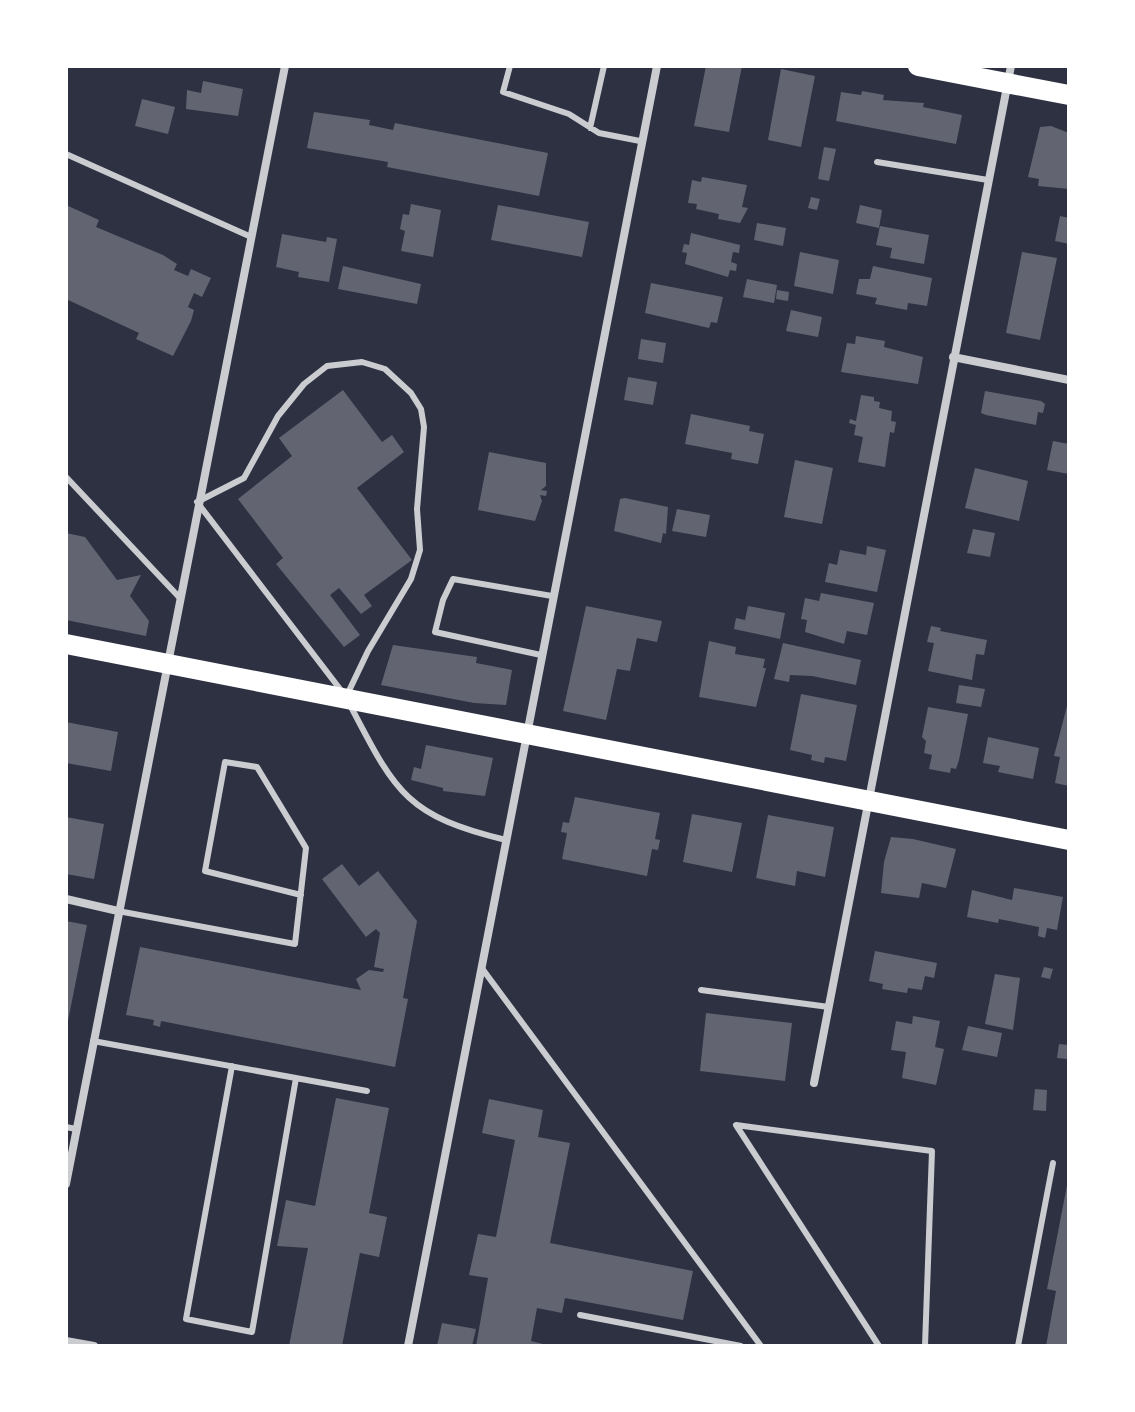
<svg xmlns="http://www.w3.org/2000/svg" width="1135" height="1412" viewBox="0 0 1135 1412" font-family="'Archivo Narrow',sans-serif">
  <style>
    .building { fill: #626471 }
    .lines { fill: none; stroke-linecap: round; stroke-linejoin: round }
    .service { stroke: #caccd0; stroke-width: 6 }
    .minor { stroke: #caccd0; stroke-width: 8 }
    .primary { stroke: #fff; stroke-width: 20 }
  </style>
  <rect width="100%" height="100%" fill="#2d3142"/>
  <path class="building" d="M706 66H742L729 132 694 126Z
    M781 69 815 76 801 147 768 140Z
    M203 81 243 89 238 116 186 109 187 90 201 93Z
    M862 91 884 95 883 100 924 103 923 107 962 115 956 144 836 121 841 92 861 95Z
    M142 99 175 107 168 134 135 126Z
    M314 112 370 120 369 125 393 130 395 123 548 153 539 196 387 167 388 162 307 148Z
    M1051 126 1069 133V189L1038 186 1039 179 1028 177 1040 127Z
    M824 147 836 149 829 181 818 179Z
    M702 177 747 185 742 207 748 208 740 223 718 219 719 214 696 209 697 204 688 203 692 180 701 182Z
    M811 197 820 199 817 210 808 208Z
    M411 204 441 210 433 257 401 251 405 231 400 229 403 214 409 215Z
    M66 205 99 220 96 227 163 255 177 264 174 270 188 276 191 269 211 278 202 297 194 293 188 307 194 310 191 321 173 356 136 339 139 333 66 299Z
    M498 205 589 222 582 257 491 240Z
    M860 205 882 210 879 228 856 223Z
    M1060 216 1069 218V244L1055 241Z
    M757 223 786 228 783 246 754 240Z
    M880 226 929 235 924 264 890 258 892 248 876 245Z
    M691 233 740 245 739 253 733 252 731 262 737 264 736 271 730 270 728 277 685 264 687 253 682 252 684 244 689 245Z
    M282 234 326 242 327 237 337 239 329 282 298 277 299 272 276 267Z
    M800 252 839 260 833 294 794 286Z
    M1022 252 1057 258 1040 340 1006 333Z
    M343 266 421 284 417 304 338 289Z
    M873 266 932 278 927 306 908 303 907 310 875 304 877 298 856 294 859 279H870Z
    M747 279 777 285 774 303 743 297Z
    M651 283 723 297 717 323 711 322 709 328 645 313Z
    M777 290 789 292 788 301 776 299Z
    M791 310 822 317 818 337 786 331Z
    M856 336 885 341 884 347 923 357 918 384 841 372 847 343 855 344Z
    M641 339 666 343 663 363 638 359Z
    M628 377 657 382 653 405 624 400Z
    M343 390 382 442 392 435 404 452 357 488 412 560 364 595 372 606 361 614 339 588 330 595 360 635 344 647 276 564 283 558 238 499 292 456 279 438Z
    M985 391 1041 401 1045 404 1043 413 1038 412 1036 425 986 415 981 413Z
    M861 395 874 397V401L880 402 879 408 892 411 891 421 896 422 894 433 890 432 885 467 858 462 863 437 854 435 856 425 849 423 850 419 856 421Z
    M691 414 750 426 749 431 764 434 758 464 731 459 732 453 685 444Z
    M1053 441 1069 444V474L1047 470Z
    M489 452 546 463V486L541 490 547 491 546 496 540 495 542 501 535 521 478 510Z
    M795 460 833 468 822 524 784 517Z
    M975 468 1028 481 1019 521 965 508Z
    M625 498 668 507 666 534 663 533 661 543 614 531 620 499Z
    M677 509 710 515 706 537 672 531Z
    M973 529 995 533 990 557 967 553Z
    M66 533 85 537 117 580 141 575 130 596 149 621 146 636 66 620Z
    M867 546 886 550 877 592 825 582 829 563 837 565 840 550 866 555Z
    M821 593 874 603 867 635 847 631 844 644 805 632 807 620 801 619 805 598 819 601Z
    M586 606 662 621 657 642 637 638 630 671 617 669 606 720 563 711Z
    M748 606 785 613 780 639 734 629 736 618 745 620Z
    M931 626 941 628 940 631 987 640 984 655 976 654 972 680 928 671 934 643 927 642Z
    M709 641 736 647 735 654 765 659 763 668H766L756 707 699 697Z
    M783 643 861 660 856 685 812 676 790 675 789 682 774 679Z
    M393 645 477 657 476 663 512 670 506 705 474 703 381 685Z
    M959 685 985 689 981 707 956 703Z
    M801 694 857 705 846 761 825 757 824 763 811 760 812 755 790 750Z
    M1068 702H1069V786L1055 783 1060 757 1054 756Z
    M928 707 968 714 959 760 956 769 951 768 950 773 929 769 932 755 924 753 926 741 922 737Z
    M66 722 118 732 111 771 66 763Z
    M988 737 1039 748 1033 779 998 772 1000 766 983 763Z
    M426 745 493 758 485 796 443 791V788L411 780 414 767 421 769Z
    M575 797 660 813 655 839 660 840 658 850 652 849 647 876 562 859 567 833 561 832 563 822 569 823Z
    M692 814 742 823 732 872 683 862Z
    M768 815 834 827 825 877 797 871 795 886 756 878Z
    M66 817 104 824 94 879 66 874Z
    M891 837 913 839 956 849 946 888 922 883 919 898 881 893 884 862Z
    M342 864 359 886 378 871 417 921 403 998 408 999 395 1067 161 1021 160 1027 153 1025 154 1020 126 1015 140 947 361 990 356 979 369 970 383 972 384 969 374 967 380 933 376 929 366 937 322 879Z
    M1014 888 1063 897 1057 930 1047 928 1045 938 1038 936 1039 927 999 919 998 923 967 917 972 890 1012 900Z
    M66 921 87 925 67 1026H66Z
    M875 951 937 963 934 978 925 976 922 990 908 988 907 993 882 989 883 984 869 981Z
    M1044 967 1053 969 1050 979 1041 977Z
    M995 974 1020 978 1013 1030 985 1024Z
    M706 1013 792 1023 785 1081 700 1071Z
    M913 1016 940 1021 935 1047 944 1049 936 1085 902 1078 906 1052 891 1050 896 1021 912 1024Z
    M968 1026 1002 1033 997 1057 962 1050Z
    M1059 1044 1069 1045 1067 1059 1057 1058Z
    M1035 1089 1047 1090 1046 1111 1033 1110Z
    M336 1098 389 1108 369 1213 387 1217 379 1257 360 1253 342 1346H289L308 1248 277 1246 286 1200 315 1206Z
    M489 1099 543 1110 538 1137 570 1143 550 1243 693 1271 683 1320 565 1298 562 1313 537 1308 531 1341 551 1346H476L488 1278 469 1275 478 1234 496 1237 515 1140 482 1133Z
    M1068 1180 1069 1346H1046L1056 1291 1047 1289Z
    M442 1323 476 1329 472 1346H437Z"/>
  <g class="lines">
    <path class="service" d="M510 66 503 92 569 114 599 133 640 141
      M590 128 604 66
      M66 154 249 236
      M877 162 988 180
      M66 477 179 597
      M541 655 435 632 443 600 453 579 552 596
      M343 693 197 502 244 478 278 416 304 384 327 366 362 362 385 369 411 393 421 409 424 427 417 509 420 550 411 579 368 651 347 695
      M349 703C395 791 405 816 506 840
      M118 911 295 944 306 848 257 767 225 762 205 871 301 895
      M481 967 761 1346
      M701 990 829 1007
      M93 1041 367 1091
      M232 1066 186 1319 252 1332 296 1078
      M66 1127 76 1129
      M580 1315 741 1346
      M879 1346 736 1125 932 1151 925 1346
      M1018 1346 1053 1163"/>
    <path class="minor" d="M953 357 1069 380
      M66 899 118 911
      M814 1083 1011 66
      M66 1184 285 66
      M66 1341 94 1346
      M408 1346 657 66"/>
    <path class="primary" d="M918 66 1069 95
      M66 644 1069 840"/>
  </g>
  <rect width="1135" height="1412" fill="none" stroke="#ffffff" stroke-width="136"/>
</svg>
